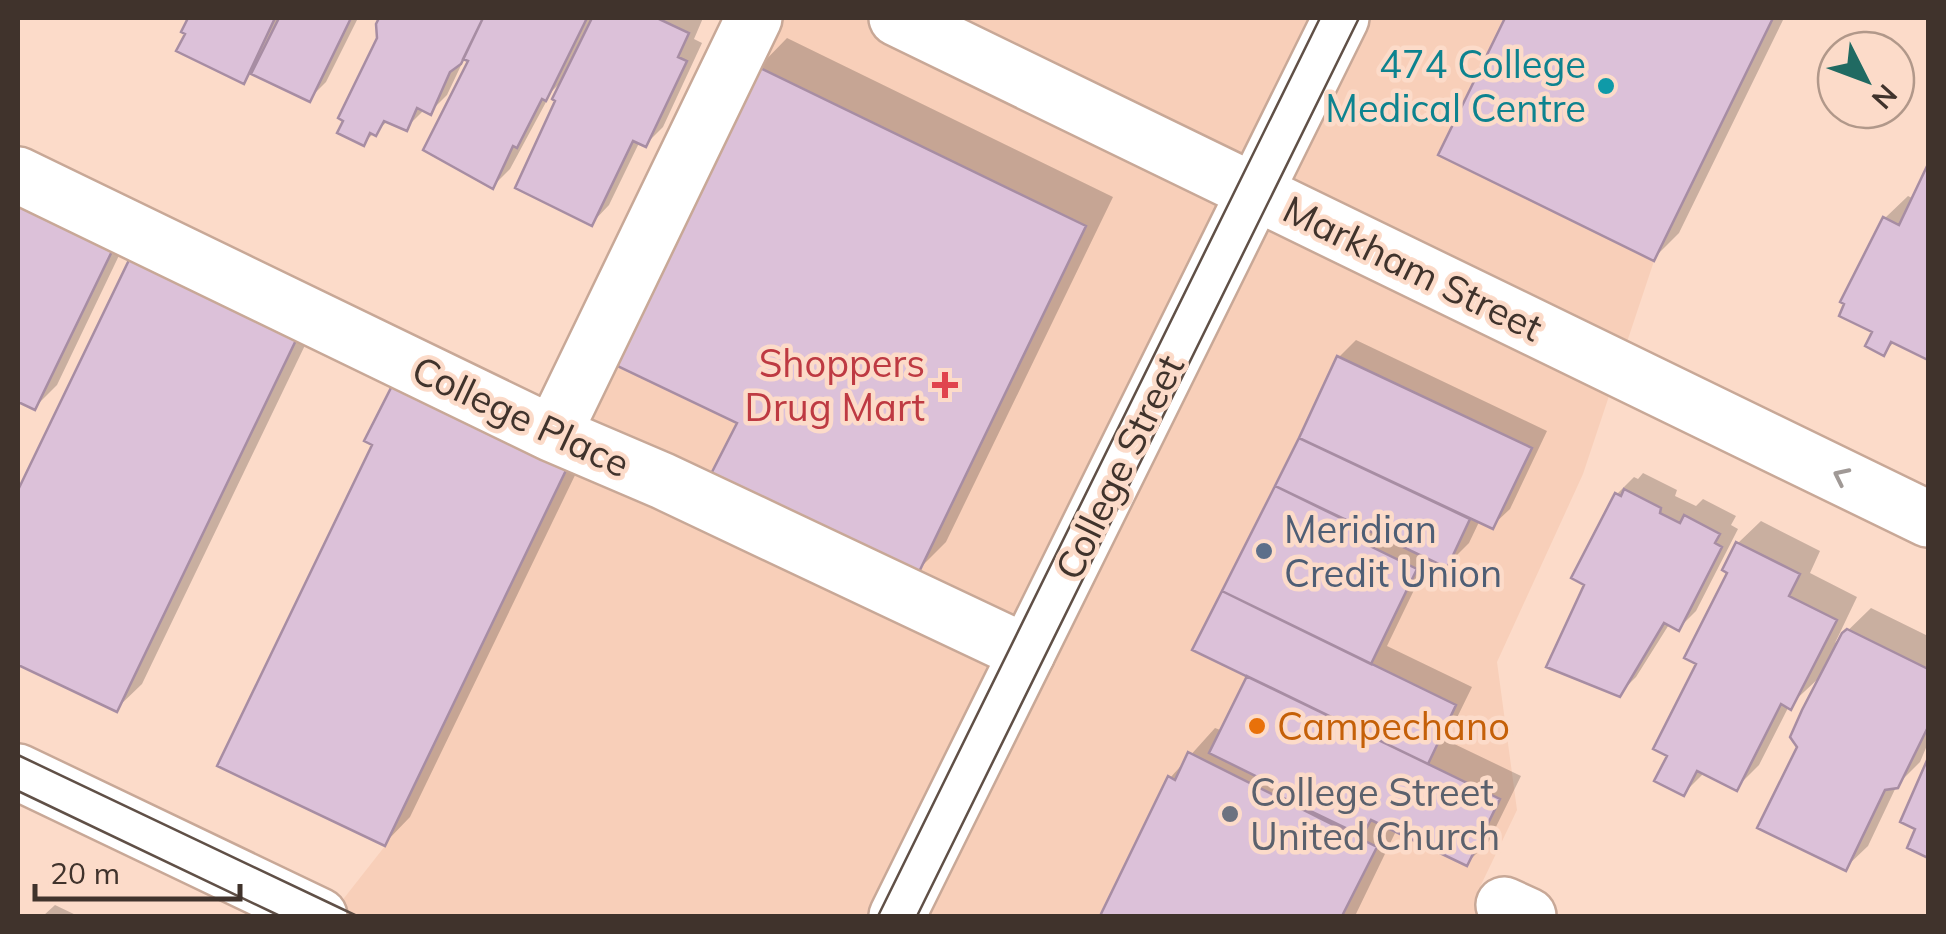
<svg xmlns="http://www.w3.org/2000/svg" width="1946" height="934" viewBox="0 0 1946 934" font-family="Mulish,sans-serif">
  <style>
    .built { fill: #f8cfb9 }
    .shadow { fill: #0003 }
    .building { fill: #dcc1d9; stroke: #a78da3; stroke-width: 2.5 }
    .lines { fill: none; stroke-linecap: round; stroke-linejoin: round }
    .minor-casing { stroke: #c8a897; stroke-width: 60 }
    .major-casing { stroke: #c8a897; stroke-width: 60 }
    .minor { stroke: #fff; stroke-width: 55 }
    .major { stroke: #fff; stroke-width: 55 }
    .tram { stroke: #605047; stroke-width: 2.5 }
    .oneway { stroke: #a09996 }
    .culture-dot { fill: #0f9aa8; stroke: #fcdbc9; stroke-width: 4 }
    .health-dot { fill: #e0444e; stroke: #fcdbc9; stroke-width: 4 }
    .service-dot { fill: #5c6f8a; stroke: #fcdbc9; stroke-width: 4 }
    .food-dot { fill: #e8710a; stroke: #fcdbc9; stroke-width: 4 }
    .worship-dot { fill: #6b7280; stroke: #fcdbc9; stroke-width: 4 }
    .labels { text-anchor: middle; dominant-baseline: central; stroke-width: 9; stroke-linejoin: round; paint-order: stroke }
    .culture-label { font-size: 38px; fill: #0d838f; stroke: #fcdbc9; text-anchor: end }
    .street-label { font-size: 38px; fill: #40332c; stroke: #fcdbc9 }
    .health-label { font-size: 38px; fill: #be3a42; stroke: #fcdbc9; text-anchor: end }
    .service-label { font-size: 38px; fill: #4e5e75; stroke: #fcdbc9; text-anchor: start }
    .food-label { font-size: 38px; fill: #c56008; stroke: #fcdbc9; text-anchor: start }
    .worship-label { font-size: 38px; fill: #5b616d; stroke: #fcdbc9; text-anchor: start }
  </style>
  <rect width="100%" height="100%" fill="#fcdbc9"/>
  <path class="built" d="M738 18H1773L1654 261 1583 474 1497 662 1517 810 1480 887 1537 916H330L385 846 569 465Z"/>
  <path class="shadow" d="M191 18H358L326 82 309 99 252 71 243 81 184 31Z
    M382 18H703L694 39 702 43 663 127 646 144 640 141 609 205 592 223 559 100 563 80 552 91 510 169 493 186 471 60 465 57 447 95 430 112 423 111 406 128 389 120 363 143Z
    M1508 18H1784L1679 233 1654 258 1441 154Z
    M787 38 1113 197 946 542 917 571 758 68Z
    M18 163 136 220 57 385 35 407 18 399Z
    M1928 170V357L1895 341 1884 353 1875 331 1844 301 1885 218 1908 196 1914 199Z
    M132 259 321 312 142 684 116 709 18 663V496Z
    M1356 340 1547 431 1510 509 1492 526 1480 520 1469 543 1447 565 1430 557 1387 646 1472 687 1446 740 1521 776 1489 841 1467 863 1397 829 1355 916H1103L1170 778 1215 728 1223 731 1250 675 1277 488 1339 357Z
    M593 438 410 817 385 843 221 765Z
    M1643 473 1677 490 1675 496 1696 506 1703 499 1736 516 1731 525 1738 529 1696 611 1679 628 1670 623 1636 677 1619 694 1588 583 1617 494 1634 477 1638 479Z
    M1761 521 1820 551 1810 573 1857 597 1835 643 1871 608 1928 636V743L1920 762 1897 785 1868 846 1845 868 1799 746 1820 677 1789 706 1759 765 1736 788 1705 772 1684 793 1670 755 1738 543Z
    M55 905 78 916H43Z"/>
  <path class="building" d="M188 18H275L244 84 176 51 185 34 181 32Z
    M279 18H351L310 102 251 74Z
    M379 18H483L461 64 450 72 431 115 417 108 407 131 384 121 376 136 370 133 364 146 337 133 343 121 338 118 377 38 376 24Z
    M483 18H587L546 101 542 99 517 148 513 146 493 189 423 150 468 61 463 59Z
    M592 18H657L689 33 678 57 687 61 646 147 633 141 592 226 515 188 555 101 552 99Z
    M1505 18H1773L1654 261 1438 155Z
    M756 66 1086 226 918 574 711 474 737 423 611 363Z
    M1928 164V360L1891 342 1884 356 1865 346 1872 332 1839 316 1844 304 1840 302 1883 217 1899 225Z
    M18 196 116 243 35 410 18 402Z
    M130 258 297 338 117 712 18 665V490Z
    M1337 356 1532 448 1493 529 1299 438Z
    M395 380 569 464 385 846 217 766 372 445 364 441Z
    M1299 438 1470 519 1447 568 1275 486Z
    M1275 486 1359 527 1366 544 1417 569 1371 664 1222 591Z
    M1624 489 1661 508 1660 513 1680 523 1684 515 1720 534 1715 543 1722 547 1679 631 1664 623 1620 697 1546 667 1584 585 1571 578 1615 493 1621 496Z
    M1736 542 1800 574 1789 596 1837 620 1791 710 1781 704 1737 791 1697 771 1684 796 1654 781 1667 756 1653 749 1696 664 1684 658 1727 573 1722 570Z
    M1222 591 1456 705 1428 764 1192 650Z
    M1847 629 1928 669V727L1898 788 1885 790 1846 871 1757 828 1797 747 1790 737 1802 710 1842 633Z
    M1247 676 1500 799 1467 866 1371 820 1362 836 1279 796 1282 789 1209 753Z
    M1188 752 1377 847 1342 916H1100L1168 776 1175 780Z
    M1928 758V858L1907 848 1915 829 1900 822Z"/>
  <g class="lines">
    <defs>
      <path id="minor" d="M897 18 1928 519
        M18 175 553 434 663 481 1027 653
        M553 434 754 18
        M1504 905 1528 916"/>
      <path id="major" d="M18 772 319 916
        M897 916 1341 18"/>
    </defs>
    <use href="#minor" class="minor-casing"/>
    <use href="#major" class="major-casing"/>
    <use href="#minor" class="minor"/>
    <use href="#major" class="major"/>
    <path class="tram" d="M18 755 357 916
      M18 791 280 916
      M878 916 1320 18
      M917 916 1359 18"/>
  </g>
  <defs><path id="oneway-chevron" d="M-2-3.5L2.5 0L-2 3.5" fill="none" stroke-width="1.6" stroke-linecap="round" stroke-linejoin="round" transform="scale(2.5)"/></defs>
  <use class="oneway" href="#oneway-chevron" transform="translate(1841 476) rotate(-154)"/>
  <circle class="culture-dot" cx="1606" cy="86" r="10"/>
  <path class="health-dot" d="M940 370h10v10h10v10h-10v10h-10v-10h-10v-10h10z"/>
  <circle class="service-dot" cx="1264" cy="551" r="10"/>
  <circle class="food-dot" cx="1257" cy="726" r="10"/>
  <circle class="worship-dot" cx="1230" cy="814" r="10"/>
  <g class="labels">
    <g class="culture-label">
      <text x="1586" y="64">474 College<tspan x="1586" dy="44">Medical Centre</tspan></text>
    </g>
    <g class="street-label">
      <text transform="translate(1413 268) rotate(26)">Markham Street</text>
      <text transform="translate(521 416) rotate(25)">College Place</text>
      <text transform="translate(1119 467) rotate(-64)">College Street</text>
    </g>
    <g class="health-label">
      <text x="925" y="363">Shoppers<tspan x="925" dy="44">Drug Mart</tspan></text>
    </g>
    <g class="service-label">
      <text x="1284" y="529">Meridian<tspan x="1284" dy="44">Credit Union</tspan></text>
    </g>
    <g class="food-label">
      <text x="1277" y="726">Campechano</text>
    </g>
    <g class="worship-label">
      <text x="1250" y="792">College Street<tspan x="1250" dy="44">United Church</tspan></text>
    </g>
  </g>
  <rect width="1946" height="934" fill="none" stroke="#40332c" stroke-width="40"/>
  <g transform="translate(1866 80) rotate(132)"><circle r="48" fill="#fcdbc9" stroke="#b1988a" stroke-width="2.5"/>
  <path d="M0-8L18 38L0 25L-18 38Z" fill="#206a62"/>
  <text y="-15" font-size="28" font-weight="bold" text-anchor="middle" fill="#40332c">N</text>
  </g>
  <path d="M35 884v15h205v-15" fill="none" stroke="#40332c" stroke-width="5"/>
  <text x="50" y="884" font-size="30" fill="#40332c" stroke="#fcdbc9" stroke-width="8" paint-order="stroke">20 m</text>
</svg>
